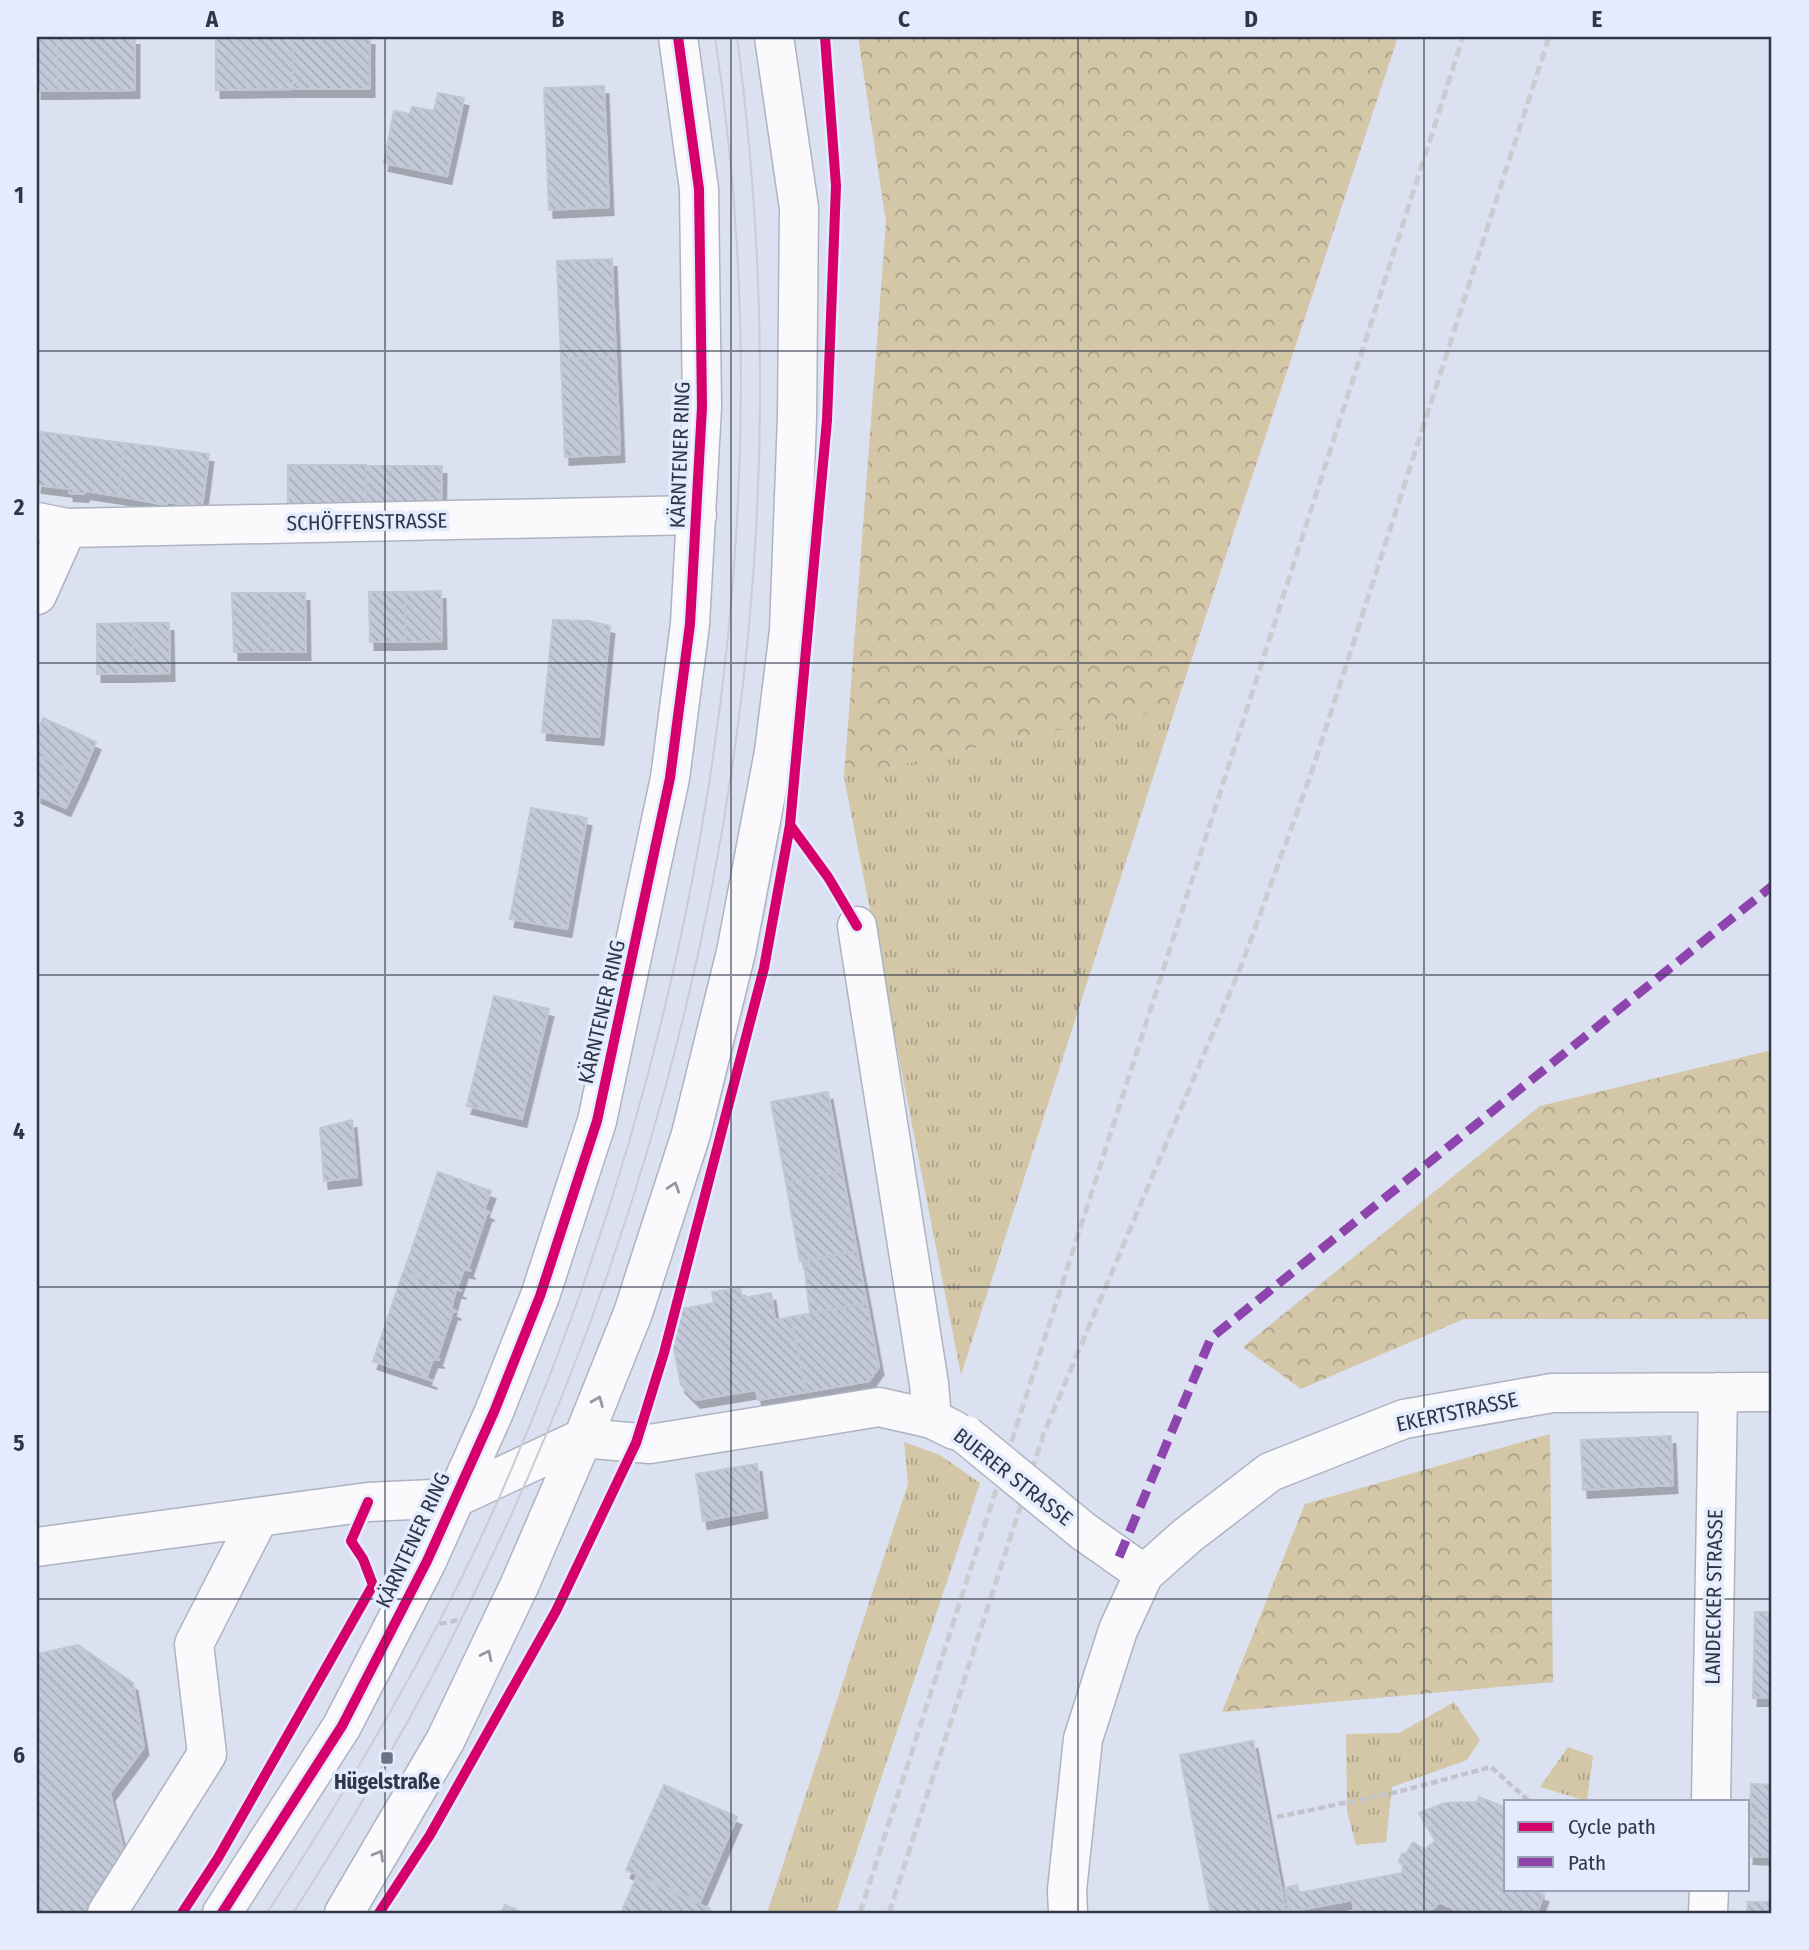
<svg xmlns="http://www.w3.org/2000/svg" width="1809" height="1950" viewBox="0 0 1809 1950" font-family="'Fira Sans Condensed',sans-serif">
  <style>
    .grass { fill: url(#grass-tufts) }
    .forest { fill: url(#forest-crowns) }
    .building { fill: url(#building-back-hatch); stroke: #c0c6d4; stroke-width: 2; filter: url(#shadow) }
    .lines { fill: none; stroke-linecap: round; stroke-linejoin: round }
    .minor-casing { stroke: #aeb3c2; stroke-width: 41 }
    .major-casing { stroke: #aeb3c2; stroke-width: 41 }
    .path { stroke: #c1c4ca; stroke-width: 4.5; stroke-dasharray: 7 3.5; stroke-linecap: butt }
    .minor { stroke: #fafafd; stroke-width: 38 }
    .major { stroke: #fafafd; stroke-width: 38 }
    .tram { stroke: #caccd1; stroke-width: 2 }
    .rail { stroke: #caccd1; stroke-width: 5; stroke-dasharray: 10 5; stroke-linecap: butt }
    .minor-bridge-casing { stroke: #aeb3c2; stroke-width: 41; stroke-linecap: butt }
    .minor-bridge { stroke: #fafafd; stroke-width: 38 }
    .quiet { stroke: #8e44ad; stroke-width: 9; stroke-dasharray: 18 9; stroke-linecap: butt }
    .cycleway-casing { stroke: #e4ebfd; stroke-width: 15 }
    .cycleway { stroke: #d6006c; stroke-width: 10 }
    .oneway { stroke: #9498a2 }
    .grid { fill: none; stroke: #2f3647; stroke-width: 2; stroke-opacity: 0.55 }
    .poi-dot { fill: #6b7282; stroke: #e4ebfd; stroke-width: 2.5 }
    .labels { text-anchor: middle; dominant-baseline: central; stroke-width: 7; stroke-linejoin: round; paint-order: stroke }
    .street-label { font-size: 21px; fill: #2f3647; stroke: #e4ebfd }
    .poi-label { font-size: 21px; font-weight: bold; fill: #2f3647; stroke: #e4ebfd }
    .neatline { fill: none; stroke: #2f3647; stroke-width: 2.5 }
    .grid-label { font-size: 23px; text-anchor: middle; font-weight: bold; fill: #2f3647 }
  </style>
  <defs>
    <pattern id="grass-tufts" width="24" height="20" patternUnits="userSpaceOnUse" patternTransform="scale(1.75)"><rect width="24" height="20" fill="#d3c7a7"/><path d="M3 7l-1-3M5 7V3M7 7l1-3M15 17l-1-3M17 17v-4M19 17l1-3" fill="none" stroke="#aca28a"/></pattern>
    <pattern id="forest-crowns" width="20" height="18" patternUnits="userSpaceOnUse" patternTransform="scale(1.75)"><rect width="20" height="18" fill="#d3c7a7"/><path d="M2 6a3 3 0 1 1 6 0M12 15a3 3 0 1 1 6 0" fill="none" stroke="#aca28a"/></pattern>
    <pattern id="building-back-hatch" width="6" height="6" patternUnits="userSpaceOnUse" patternTransform="scale(1.75)"><rect width="6" height="6" fill="#c3c9d8"/><path d="M-1 5l2 2M0 0l6 6M5-1l2 2" fill="none" stroke="#a8adbb"/></pattern>
    <filter id="shadow"><feDropShadow dx="4.5" dy="8" stdDeviation="0" flood-color="#0004"/></filter>
  </defs>
  <rect width="100%" height="100%" fill="#dbe1f0"/>
  <path class="grass" d="M1175 709 961 1375 844 777 1038 734Z
    M904 1442 940 1455 980 1483 836 1913H767L908 1484Z
    M1454 1702 1480 1740 1467 1760 1392 1787 1386 1842 1356 1845 1347 1811 1346 1734 1399 1733Z
    M1568 1747 1593 1756 1587 1801 1540 1787Z"/>
  <path class="forest" d="M858 37H1398L1175 709 1038 734 844 777 886 222Z
    M1772 1050V1319H1464L1301 1389 1243 1347 1540 1106Z
    M1550 1434 1553 1682 1222 1712 1305 1504Z"/>
  <path class="building" d="M37 37H57L58 91H37Z
    M57 37H135V90L58 91Z
    M216 37H293V89L216 90Z
    M293 37H370V89H293Z
    M604 86 609 207 549 210 544 88Z
    M438 93 464 98 447 176 384 163 394 111 410 114 412 107 434 111Z
    M612 259 616 356 561 359 557 261Z
    M616 356 620 454 565 457 561 359Z
    M41 432 124 443 118 496 85 491 84 494 69 493V489L37 485Z
    M124 443 209 454 202 507 167 502 166 505 118 496Z
    M288 465H366L365 518H288Z
    M366 465 442 466 441 519 365 518Z
    M441 591 442 641 405 642V592Z
    M369 592H405V642H370Z
    M232 593H269L270 652H234Z
    M269 593H305L306 652H270Z
    M553 620 589 621 610 626 599 737 542 732Z
    M133 623H169L170 673 133 674Z
    M133 623V674H97V624Z
    M43 718 96 742 82 775 37 755V732Z
    M37 755 82 775 66 808 37 795Z
    M531 808 587 818 567 929 510 919Z
    M494 996 549 1009 522 1119 467 1106Z
    M828 1092 842 1171 786 1182 771 1102Z
    M352 1120 357 1177 324 1181 320 1128Z
    M842 1171 857 1251 800 1261 786 1182Z
    M438 1172 491 1191 484 1210 490 1213H487L468 1269 471 1271 464 1269 457 1289 462 1291 404 1272Z
    M857 1251 867 1303 810 1313 804 1262Z
    M403 1273 456 1290 451 1309 457 1312 453 1311 437 1359 440 1360 433 1359 426 1378 433 1381 373 1361Z
    M740 1288 742 1298 771 1293 775 1320 791 1317 806 1392 758 1400 756 1390 696 1400 681 1385 672 1338 682 1309 714 1303 712 1292Z
    M867 1303 879 1367 869 1381 806 1392 791 1317Z
    M1671 1436 1673 1485 1583 1490 1581 1440Z
    M757 1464 763 1510 703 1521 696 1474Z
    M1755 1612H1772V1698H1753Z
    M78 1645 133 1683 144 1747 110 1793 126 1862 91 1913H37V1654Z
    M1253 1741 1286 1913H1211L1180 1755Z
    M1751 1784 1772 1785V1820H1750Z
    M664 1785 737 1817 700 1902 626 1870Z
    M1479 1797 1506 1808V1889H1539V1893L1544 1894 1537 1913H1454L1455 1910 1440 1902 1428 1913H1355L1352 1900 1289 1912 1285 1888 1297 1885 1299 1893 1402 1873 1403 1865 1399 1862 1402 1853 1406 1854 1413 1842 1425 1850 1436 1840 1419 1813 1445 1803 1477 1802Z
    M1750 1820H1772V1857L1749 1856Z
    M637 1876 710 1909 708 1913H621Z
    M1748 1902H1772V1913H1747Z
    M505 1905 523 1913H501Z"/>
  <g class="lines">
    <defs>
      <path id="minor" d="M37 522 67 528 697 515
        M37 595 67 528
        M857 926 929 1384 932 1419 954 1430
        M1083 1531 1144 1574
        M37 1547 368 1502 455 1498 583 1438 650 1444 879 1407 932 1419
        M1711 1801 1718 1392
        M107 1913 207 1754 194 1644 258 1519
        M1068 1913 1067 1890 1083 1739 1118 1630 1144 1574 1188 1535 1270 1472 1404 1419 1552 1393 1772 1392
        M1708 1913 1709 1889"/>
      <path id="major" d="M222 1913 342 1726 427 1561 494 1412 540 1296 597 1121 670 778 690 624 702 407 699 189 678 37
        M344 1913 445 1741 520 1584 583 1438 633 1313 691 1134 736 952 774 752 789 631 797 417 799 208 774 37"/>
    </defs>
    <use href="#minor" class="minor-casing"/>
    <use href="#major" class="major-casing"/>
    <path class="path" d="M440 1624 458 1620
      M1277 1817 1401 1791 1491 1767 1529 1801"/>
    <use href="#minor" class="minor"/>
    <use href="#major" class="major"/>
    <path class="tram" d="M267 1913C352 1783 431 1649 495 1507 696 1055 790 529 715 37
      M293 1913C656 1354 825 701 737 37"/>
    <path class="rail" d="M860 1913 1463 37
      M889 1913 1044 1433 1242 964 1312 771 1549 37"/>
    <defs>
      <path id="minor-bridge" d="M966 1435 1083 1531"/>
    </defs>
    <use href="#minor-bridge" class="minor-bridge-casing"/>
    <use href="#minor-bridge" class="minor-bridge"/>
    <path class="quiet" d="M1119 1557 1211 1338 1772 886"/>
    <defs>
      <path id="cycleway" d="M825 37 836 186 827 420 790 825 828 877 857 926
        M182 1913 218 1858 373 1585 363 1559 351 1541 368 1502
        M222 1913 342 1726 427 1561 494 1412 540 1296 597 1121 670 778 690 624 702 407 699 189 678 37
        M379 1913 430 1835 556 1611 636 1443 664 1353 764 968 790 825"/>
    </defs>
    <use href="#cycleway" class="cycleway-casing"/>
    <use href="#cycleway" class="cycleway"/>
  </g>
  <defs><path id="oneway-chevron" d="M-2-3.5L2.5 0L-2 3.5" fill="none" stroke-width="1.6" stroke-linecap="round" stroke-linejoin="round" transform="scale(1.75)"/></defs>
  <g class="oneway">
    <use href="#oneway-chevron" transform="translate(674 1187) rotate(-72)"/>
    <use href="#oneway-chevron" transform="translate(598 1401) rotate(-68)"/>
    <use href="#oneway-chevron" transform="translate(487 1655) rotate(-64)"/>
    <use href="#oneway-chevron" transform="translate(379 1855) rotate(-60)"/>
  </g>
  <path class="grid" d="M385 37V1913M731 37V1913M1078 37V1913M1424 37V1913M37 351H1772M37 663H1772M37 975H1772M37 1287H1772M37 1599H1772"/>
  <rect class="poi-dot" x="380" y="1751" width="14" height="14" rx="3.5"/>
  <g class="labels">
    <g class="street-label">
      <text transform="translate(680 455) rotate(-88)">KÄRNTENER RING</text>
      <text transform="translate(367 522) rotate(-1)">SCHÖFFENSTRASSE</text>
      <text transform="translate(602 1012) rotate(-77)">KÄRNTENER RING</text>
      <text transform="translate(1457 1412) rotate(-12)">EKERTSTRASSE</text>
      <text transform="translate(1013 1477) rotate(38)">BUERER STRASSE</text>
      <text transform="translate(413 1540) rotate(-65)">KÄRNTENER RING</text>
      <text transform="translate(1714 1597) rotate(-89)">LANDECKER STRASSE</text>
    </g>
    <g class="poi-label">
      <text x="387" y="1782">Hügelstraße</text>
    </g>
  </g>
  <rect width="1809" height="1950" fill="none" stroke="#e4ebfd" stroke-width="77"/>
  <rect x="1504" y="1800" width="245" height="91" fill="#e4ebfd" stroke="#9ca3b4" stroke-width="2"/>
  <rect x="1518" y="1822" width="35" height="10" fill="#d6006c" stroke="#9ca3b4" stroke-width="2"/>
  <text x="1568" y="1834" font-size="21" fill="#2f3647">Cycle path</text>
  <rect x="1518" y="1857" width="35" height="10" fill="#8e44ad" stroke="#9ca3b4" stroke-width="2"/>
  <text x="1568" y="1870" font-size="21" fill="#2f3647">Path</text>
  <rect x="38" y="38" width="1732" height="1874" class="neatline"/>
  <g class="grid-label">
    <text x="212" y="27">A</text>
    <text x="558" y="27">B</text>
    <text x="904" y="27">C</text>
    <text x="1251" y="27">D</text>
    <text x="1597" y="27">E</text>
    <text x="19" y="203">1</text>
    <text x="19" y="515">2</text>
    <text x="19" y="827">3</text>
    <text x="19" y="1139">4</text>
    <text x="19" y="1451">5</text>
    <text x="19" y="1763">6</text>
  </g>
</svg>
